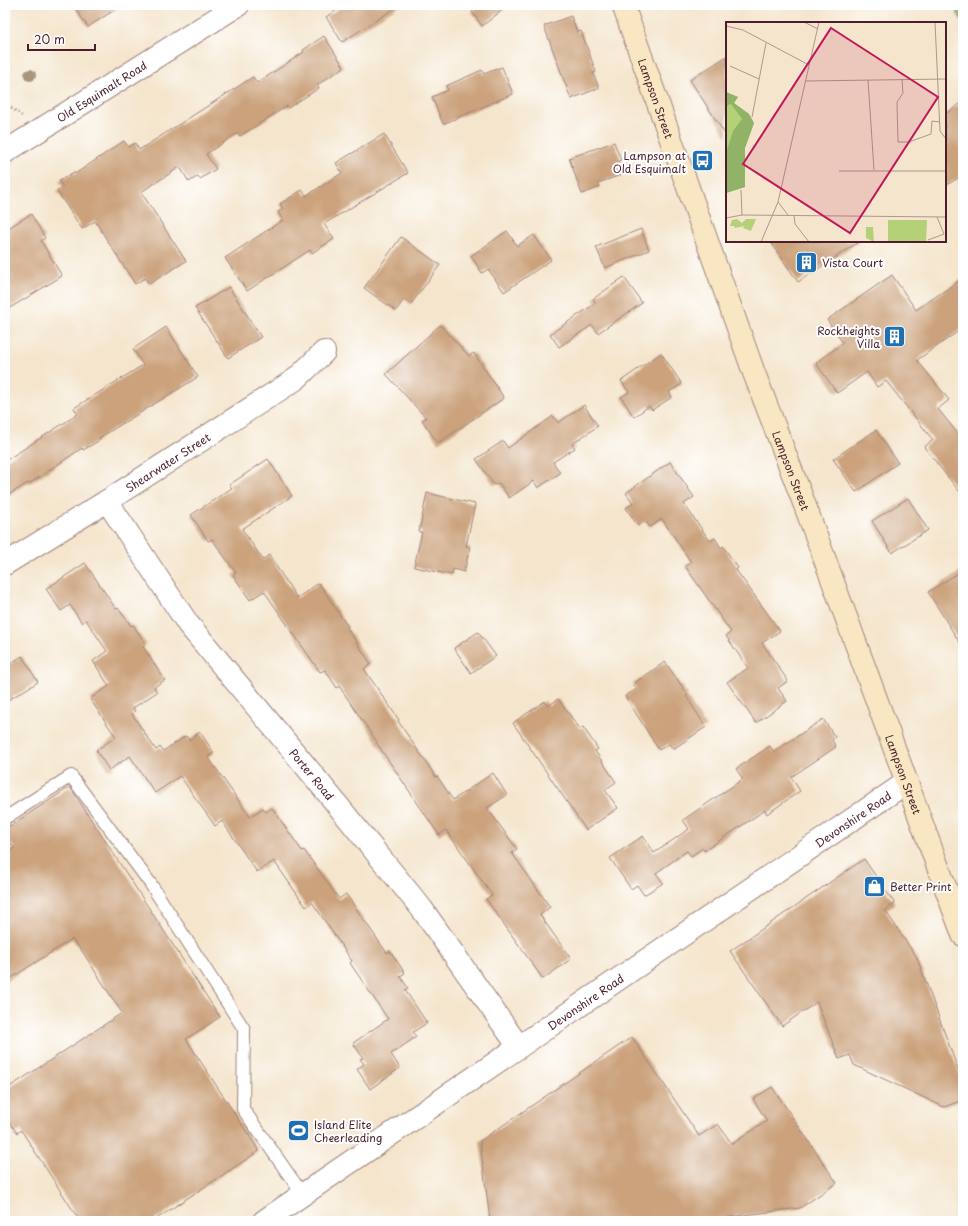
<svg xmlns="http://www.w3.org/2000/svg" width="968" height="1226" viewBox="0 0 968 1226" font-family="'Playpen Sans',sans-serif">
  <style>
    .forest { fill: #90b368; stroke: #6d694a }
    .building { fill: #cba27b }
    .lines { fill: none; stroke-linecap: round; stroke-linejoin: round }
    .lane-casing { stroke: #9f827c; stroke-width: 14 }
    .street-casing { stroke: #9f827c; stroke-width: 24 }
    .secondary-casing { stroke: #9f827c; stroke-width: 24 }
    .path { stroke: #9f827c; stroke-width: 2.5; stroke-dasharray: 1 3; stroke-linecap: butt }
    .lane { stroke: #fff; stroke-width: 12 }
    .street { stroke: #fff; stroke-width: 22 }
    .secondary { stroke: #f9e7c3; stroke-width: 22 }
    .tree { fill: #a89580 }
    .labels { text-anchor: middle; dominant-baseline: central; stroke-width: 4; stroke-linejoin: round; paint-order: stroke }
    .street-label { font-size: 11px; fill: #4a1f2b; stroke: #fff }
    .poi-label { font-size: 11px; fill: #4a1f2b; stroke: #fff; text-anchor: start }
    .inset-road { fill: none; stroke: #b0968c; stroke-width: 1 }
    .view { fill: #c2185b; fill-opacity: 0.15; stroke: #c2185b; stroke-width: 2 }
    .inset-edge { fill: none; stroke: #4a1f2b; stroke-width: 2 }
  </style>
  <rect width="100%" height="100%" fill="#fff"/>
  <filter id="ink" filterUnits="userSpaceOnUse"><feTurbulence type="fractalNoise" baseFrequency=".025" numOctaves="2"/><feDisplacementMap in="SourceGraphic" scale="8" xChannelSelector="R" yChannelSelector="G"/><feConvolveMatrix kernelMatrix="1 2 1 2 8 2 1 2 1" color-interpolation-filters="sRGB"/></filter>
  <filter id="wash" filterUnits="userSpaceOnUse"><feTurbulence type="fractalNoise" baseFrequency=".012" numOctaves="4" result="noise"/><feDisplacementMap in="SourceGraphic" scale="16" xChannelSelector="R" yChannelSelector="G"/><feGaussianBlur stdDeviation="0.9" result="paint"/><feColorMatrix in="noise" values="0 0 0 0 0 0 0 0 0 0 0 0 0 0 0 0 0 1.4 0 .05"/><feComposite in="paint" operator="in"/></filter>
  <g filter="url(#wash)">
    <rect width="100%" height="100%" fill="#f4e5cc"/>
    <path class="forest" d="M952 5H963V22Z"/>
    <g id="blocks">
      <path class="building" d="M73 5H122L88 27Z
        M344 5H400L342 42 326 17Z
        M481 5H509L482 26 472 12Z
        M571 16 577 32 581 31 596 72 593 73 599 88 571 99 544 26Z
        M324 36 344 67 317 85 319 88 288 108 287 106 240 136 238 133 206 154 216 169 200 179 198 176 189 182 180 167 141 192 186 261 149 284 145 278 135 284 95 221 82 229 57 191 63 187 59 181 74 172 75 174 124 141 128 147 135 143 139 150 253 77 257 83 304 52 303 50Z
        M727 56V137L690 80Z
        M502 67 513 94 443 124 432 97 448 90 446 86 482 70 484 74Z
        M963 102V175L945 186V114Z
        M384 134 408 173 324 224 334 239 312 253 310 250 247 291 225 258 283 220 278 212 283 209 280 204 302 190 306 196 342 173 336 163Z
        M614 142 621 160 617 162 621 175 598 183 600 187 582 194 569 158Z
        M31 214 45 238 41 241 62 276 5 311V230Z
        M641 229 649 250 605 268 596 247Z
        M507 231 517 246 534 235 551 260 504 292 488 269 482 273 471 256Z
        M401 237 440 265 411 304 404 299 396 311 364 288Z
        M770 241H860L798 282Z
        M892 275 916 310 963 278V328L917 360 949 400 938 409 963 440V496L924 447 933 440 886 381 877 387 867 372 837 393 816 363 843 343 827 320Z
        M624 277 642 303 598 333 592 325 559 347 550 334 596 303 593 299Z
        M229 287 261 337 228 358 195 308Z
        M440 325 469 356 474 353 504 398 438 443 422 420 426 418 386 374Z
        M166 327 198 377 99 438 100 440 83 450 82 448 29 484 28 483 5 497V461L78 414 74 408 143 365 133 349Z
        M661 353 682 384 669 392 672 397 652 410 649 406 634 417 621 397 629 392 621 381Z
        M584 405 598 426 572 444 575 448 553 462 560 473 538 488 534 481 509 498 499 483 494 485 476 459 503 441 508 448 553 416 558 423Z
        M876 430 898 463 856 492 833 459Z
        M268 459 292 496 242 529 263 560 269 555 297 598 319 583 348 627 347 628 371 664 364 669 399 720 398 721 436 777 437 776 453 800 493 773 507 795 487 808 517 849 512 853 550 907 540 915 571 959 543 979 486 899 492 895 446 830 439 835 376 742H377L339 686 337 688 325 670 320 672 264 591 250 600 233 575 236 573 212 539 208 541 191 515 232 488 229 485Z
        M670 462 694 497 684 504 710 541 715 538 721 548 723 546 738 568 736 570 780 631 762 643 788 681 778 688 787 701 756 723 727 682 748 668 726 636 731 632 685 566 691 562 662 519 650 527 645 521 638 526 626 508 633 503 626 493Z
        M427 493 475 504 466 546 470 547 464 572 453 569 452 575 414 567 422 532H419Z
        M908 498 928 530 892 553 872 521Z
        M85 563 116 609 118 608 131 626 133 625 146 644 143 647 165 680 154 687 157 692 133 708 135 711 132 714 156 750 160 747 163 751 186 736 189 740 200 732 214 753 208 757 250 817 263 808 266 812 272 808 302 851 304 850 339 899 346 894 387 953 390 951 405 973 400 976 408 988 405 990 427 1023 413 1032 416 1037 391 1054 400 1068 370 1089 357 1069 364 1064 360 1059 363 1058 353 1043 388 1019 350 963 352 961 312 902 306 907 274 861 257 872 222 821 215 826 180 776 155 793 130 756 109 770 96 750 116 737 90 699 109 686 93 661 107 651 86 620 82 623 70 605 61 611 46 589Z
        M963 570V648L928 592Z
        M478 632 496 656 471 673 454 648Z
        M22 656 38 682 5 702V667Z
        M665 662 688 695 686 696 706 727 673 749 669 744 659 750 625 696 637 689 633 684Z
        M558 699 580 729 583 727 598 749 595 751 616 782 605 790 618 808 586 830 513 723 545 701 548 706Z
        M823 719 835 737 832 740 836 747 791 777 800 791 767 814 765 810 704 851 703 848 691 856 687 851 656 873 663 883 644 895 637 885 631 889 610 858 643 836 654 853 689 829 683 820 743 779 736 769 770 746 774 752Z
        M70 787 220 1017 186 1039 259 1151 153 1221H80L21 1130 17 1133 5 1115V1090L122 1013 82 951 72 939 5 982V854L14 848 5 833V829Z
        M864 859 895 904 885 910 917 958 963 1083V1100L944 1107 854 1065 850 1055 839 1059 817 1002 782 1026 730 951Z
        M632 1037 699 1136 718 1124 732 1144 767 1121 753 1099 772 1087 837 1183 800 1208 697 1221H490L480 1141Z"/>
    </g>
  </g>
  <g filter="url(#ink)">
    <use href="#blocks" fill-opacity="0" stroke="#9f827c" stroke-width="1"/>
    <g class="lines">
      <defs>
        <path id="lane" d="M5 818 71 776 150 883 244 1029 243 1109 303 1195"/>
        <g id="street">
          <path id="s1" d="M5 152 238 5"/>
          <path id="s2" d="M107 501 188 624 313 775 422 909 519 1047"/>
          <path id="s3" d="M5 564 107 501 296 379 324 352"/>
          <path id="s4" d="M264 1221 907 782"/>
        </g>
        <g id="secondary">
          <path id="s5" d="M623 5 754 373 807 511 963 935"/>
        </g>
      </defs>
      <use href="#lane" class="lane-casing"/>
      <use href="#street" class="street-casing"/>
      <use href="#secondary" class="secondary-casing"/>
      <path class="path" d="M5 103 22 116"/>
      <use href="#lane" class="lane"/>
      <use href="#street" class="street"/>
      <use href="#secondary" class="secondary"/>
    </g>
    <circle class="tree" cx="30" cy="75" r="6"/>
  </g>
  <defs>
    <symbol id="bus-square" viewBox="-11 -11 22 22"><rect x="-9" y="-9" width="18" height="18" rx="4" fill="#1f6fb2" stroke="#fff"/><path d="M-5-6H5V4H4V6H2V4H-2V6H-4V4H-5ZM-3.5-4V0h7V-4ZM-3.5 1.2v1.5H-2V1.2ZM2 1.2v1.5H3.5V1.2Z" fill="#fff"/></symbol>
    <symbol id="building-square" viewBox="-11 -11 22 22"><rect x="-9" y="-9" width="18" height="18" rx="4" fill="#1f6fb2" stroke="#fff"/><path d="M-4-6H4V6H1V3H-1V6H-4ZM-2.5-4.3h1.7v1.8h-1.7ZM.8-4.3h1.7v1.8H.8ZM-2.5-1h1.7V.8h-1.7ZM.8-1h1.7V.8H.8Z" fill="#fff"/></symbol>
    <symbol id="shop-square" viewBox="-11 -11 22 22"><rect x="-9" y="-9" width="18" height="18" rx="4" fill="#1f6fb2" stroke="#fff"/><path d="M-5-2.5h2.3a2.7 3.5 0 0 1 5.4 0H5L5.5 6h-11ZM-1.5-2.5h3a1.5 2.3 0 0 0-3 0Z" fill="#fff"/></symbol>
    <symbol id="stadium-square" viewBox="-11 -11 22 22"><rect x="-9" y="-9" width="18" height="18" rx="4" fill="#1f6fb2" stroke="#fff"/><path d="M0-5a6.5 5 0 1 0 0 10a6.5 5 0 1 0 0-10ZM-3.5-1.8h7v3.6h-7Z" fill="#fff"/></symbol>
  </defs>
  <g fill-rule="evenodd">
    <use href="#bus-square" x="690" y="148" width="25" height="25"/>
    <use href="#building-square" x="794" y="250" width="25" height="25"/>
    <use href="#building-square" x="882" y="324" width="25" height="25"/>
    <use href="#shop-square" x="862" y="874" width="25" height="25"/>
    <use href="#stadium-square" x="286" y="1118" width="25" height="25"/>
  </g>
  <g class="labels">
    <g class="street-label">
      <text stroke="none"><textPath href="#s1" startOffset="114">Old Esquimalt Road</textPath></text>
      <text stroke="none"><textPath href="#s5" startOffset="99">Lampson Street</textPath></text>
      <text stroke="none"><textPath href="#s3" startOffset="192">Shearwater Street</textPath></text>
      <text stroke="none"><textPath href="#s5" startOffset="495">Lampson Street</textPath></text>
      <text stroke="none"><textPath href="#s2" startOffset="342">Porter Road</textPath></text>
      <text stroke="none"><textPath href="#s5" startOffset="819">Lampson Street</textPath></text>
      <text stroke="none"><textPath href="#s4" startOffset="713">Devonshire Road</textPath></text>
      <text stroke="none"><textPath href="#s4" startOffset="389">Devonshire Road</textPath></text>
    </g>
    <g class="poi-label">
      <text x="686" y="155" text-anchor="end">Lampson at<tspan x="686" dy="13">Old Esquimalt</tspan></text>
      <text x="822" y="262">Vista Court</text>
      <text x="880" y="330" text-anchor="end">Rockheights<tspan x="880" dy="13">Villa</tspan></text>
      <text x="890" y="886">Better Print</text>
      <text x="314" y="1124">Island Elite<tspan x="314" dy="13">Cheerleading</tspan></text>
    </g>
  </g>
  <g transform="translate(726 22)">
    <rect width="220" height="220" fill="#f4e5cc"/>
    <path d="M0 70 12 75 8 81 23 92 28 101 19 126V165L0 171ZM11 197 16 201 20 197H30L25 209 17 206 18 204 9 206 8 204H4L6 198ZM162 198H201L200 220H162ZM140 205H147L148 220 140 216Z" fill="#b5d178"/>
    <path d="M0 70 12 75 8 81 23 92 28 101 19 126V165L0 171V131L7 109 16 97 5 82 0 84Z" fill="#90b368"/>
    <path class="inset-road" d="M78 0 92 7M209 0 214 109 220 117M0 4 17 8 83 43M4 44 33 57M176 57 177 71 171 80 172 120H183L205 112 206 99 214 100M142 58 148 148M80 59 220 57M26 95 40 21M113 149H220M15 168 16 193M52 180 62 193M68 193 69 202 83 220M0 196 16 193 220 195M202 218 218 212 211 195M35 220 52 180 93 0"/>
    <path class="view" d="M105 6 212 75 124 211 17 142Z"/>
    <rect width="220" height="220" class="inset-edge"/>
  </g>
  <rect width="968" height="1226" fill="none" stroke="#fff" stroke-width="20"/>
  <path d="M28 44v6h67v-6" fill="none" stroke="#4a1f2b" stroke-width="2"/>
  <text x="34" y="44" font-size="12" fill="#4a1f2b" stroke="#ffffff" stroke-width="3" paint-order="stroke">20 m</text>
</svg>
